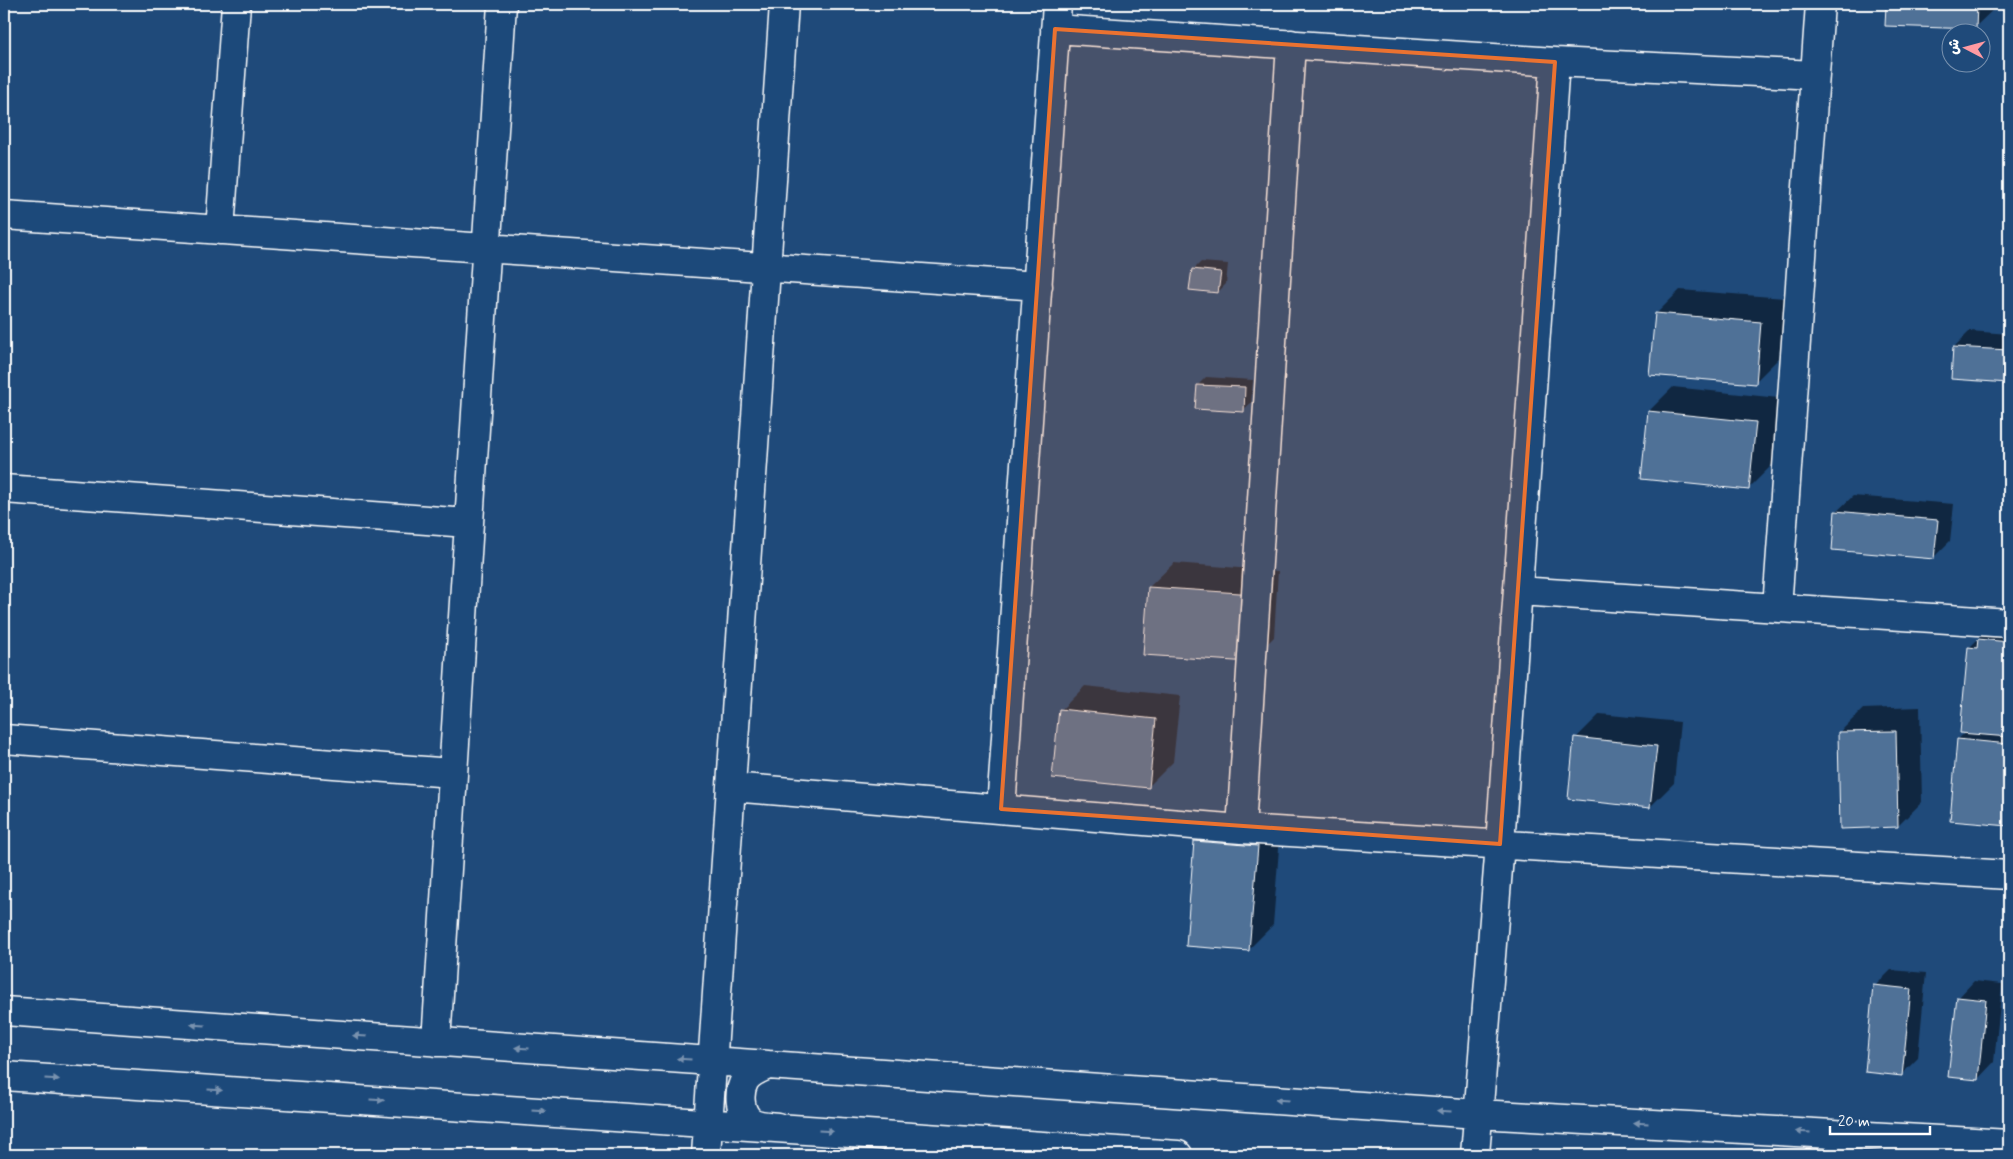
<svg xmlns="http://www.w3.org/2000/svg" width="2013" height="1159" viewBox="0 0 2013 1159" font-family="Mynerve,'Playpen Sans Arabic',sans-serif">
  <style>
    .shadow { fill: #0007 }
    .building { fill: #507197; stroke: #fff }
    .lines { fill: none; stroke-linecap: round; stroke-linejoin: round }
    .minor-casing { stroke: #fff; stroke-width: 31 }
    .minor { stroke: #1f4a7a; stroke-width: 28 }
    .oneway { fill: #7992af }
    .marked { fill: #eb7230; fill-opacity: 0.2; stroke: #eb7230; stroke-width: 4; stroke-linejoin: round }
  </style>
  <rect width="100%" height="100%" fill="#1f4a7a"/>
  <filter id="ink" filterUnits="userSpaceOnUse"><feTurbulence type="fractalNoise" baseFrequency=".02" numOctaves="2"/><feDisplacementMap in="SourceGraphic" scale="10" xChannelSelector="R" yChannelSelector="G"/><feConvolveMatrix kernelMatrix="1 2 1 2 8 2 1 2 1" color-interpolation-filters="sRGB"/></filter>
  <g filter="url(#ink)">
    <path class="shadow" d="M1887 4H1999L1975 27 1887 25Z
      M1201 262 1228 264 1226 284 1218 292 1193 270Z
      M1680 290 1785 298 1779 358 1755 382 1656 314Z
      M1970 331 2009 334V382L1952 378 1954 347Z
      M1206 377 1253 380 1251 403 1243 410 1198 385Z
      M1673 387 1779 398 1773 464 1749 488 1649 411Z
      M1853 496 1954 504 1950 541 1934 557 1836 512Z
      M1174 563 1278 571 1274 637 1250 661 1149 587Z
      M2009 616V825L1951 819 1958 739 1966 732 1969 648 1993 624Z
      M1085 686 1180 696 1173 762 1149 786 1061 710Z
      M1920 707 1922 802 1898 826 1839 733 1863 709Z
      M1600 714 1680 722 1674 783 1650 807 1576 738Z
      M1219 818 1281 823 1273 925 1249 949 1195 842Z
      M1891 970 1926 973 1918 1058 1902 1074 1875 986Z
      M1974 981 2002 984 1994 1062 1978 1079 1958 998Z"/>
    <path class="building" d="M1886 4H1977L1976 29 1885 26Z
      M1192 269 1221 272 1218 293 1189 290Z
      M1655 313 1761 322 1756 384 1649 375Z
      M1953 347 2009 350V383L1951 379Z
      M1197 385 1245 387 1244 412 1195 409Z
      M1648 411 1756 422 1749 490 1641 479Z
      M1835 511 1938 520 1934 559 1832 550Z
      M1148 587 1255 594 1250 662 1143 655Z
      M1978 639 2009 642V737L1960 733 1968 647 1977 648Z
      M1059 709 1156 719 1149 788 1052 778Z
      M1896 731 1898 827 1840 829 1838 732Z
      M1574 737 1657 746 1650 808 1568 799Z
      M1957 739 2009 744V826L1950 821Z
      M1194 841 1258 846 1249 951 1186 946Z
      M1873 985 1911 989 1902 1076 1865 1072Z
      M1957 997 1986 1000 1978 1080 1948 1077Z"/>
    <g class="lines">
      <defs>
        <path id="minor" d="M1055 29 1555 62 1815 75
          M4 215 1038 286
          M220 230 236 4
          M4 489 468 523
          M1518 591 2009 623
          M1777 608 1820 4
          M4 739 452 773
          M731 787 1241 829 2009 875
          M1001 809 1057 4
          M1241 829 1291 44
          M4 1011 768 1065
          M436 1042 502 4
          M4 1076 1178 1155
          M777 1127C769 1126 757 1126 750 1121 739 1112 738 1092 745 1080 750 1072 759 1069 768 1065L1478 1114 2009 1144
          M706 1155 784 4
          M1475 1155 1500 844 1555 62"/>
      </defs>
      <use href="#minor" class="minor-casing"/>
      <use href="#minor" class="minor"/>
    </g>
    <defs><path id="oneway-solid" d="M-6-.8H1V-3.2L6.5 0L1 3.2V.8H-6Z" transform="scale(1.25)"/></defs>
    <g class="oneway">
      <use href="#oneway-solid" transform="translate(198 1025) rotate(-176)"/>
      <use href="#oneway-solid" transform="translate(360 1036) rotate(-176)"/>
      <use href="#oneway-solid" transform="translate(522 1048) rotate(-176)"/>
      <use href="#oneway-solid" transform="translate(684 1059) rotate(-176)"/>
      <use href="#oneway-solid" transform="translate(52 1079) rotate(4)"/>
      <use href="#oneway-solid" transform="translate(215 1090) rotate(4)"/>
      <use href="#oneway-solid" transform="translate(377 1100) rotate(4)"/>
      <use href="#oneway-solid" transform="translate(1282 1100) rotate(-176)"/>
      <use href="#oneway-solid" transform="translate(539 1111) rotate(4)"/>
      <use href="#oneway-solid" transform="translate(1444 1111) rotate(-176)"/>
      <use href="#oneway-solid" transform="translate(1641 1123) rotate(-177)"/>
      <use href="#oneway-solid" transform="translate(826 1131) rotate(4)"/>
      <use href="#oneway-solid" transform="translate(1803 1132) rotate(-177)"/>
    </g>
  </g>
  <path class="marked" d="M1055 29 1555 62 1500 844 1001 809Z"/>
  <rect width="2013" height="1159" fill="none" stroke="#1f4a7a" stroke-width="20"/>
  <rect x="10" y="10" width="1993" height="1139" fill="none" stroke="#fff" stroke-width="2" filter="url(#ink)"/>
  <g transform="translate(1966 48) rotate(276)"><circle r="24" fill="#1f4a7a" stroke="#7992af"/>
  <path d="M0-4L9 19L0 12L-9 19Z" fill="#ff9aa2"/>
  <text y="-8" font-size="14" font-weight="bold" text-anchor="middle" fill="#ffffff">ش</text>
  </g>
  <path d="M1830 1126v8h100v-8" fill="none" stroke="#ffffff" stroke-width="2.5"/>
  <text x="1838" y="1126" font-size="15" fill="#ffffff" stroke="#1f4a7a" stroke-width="4" paint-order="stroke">20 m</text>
</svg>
